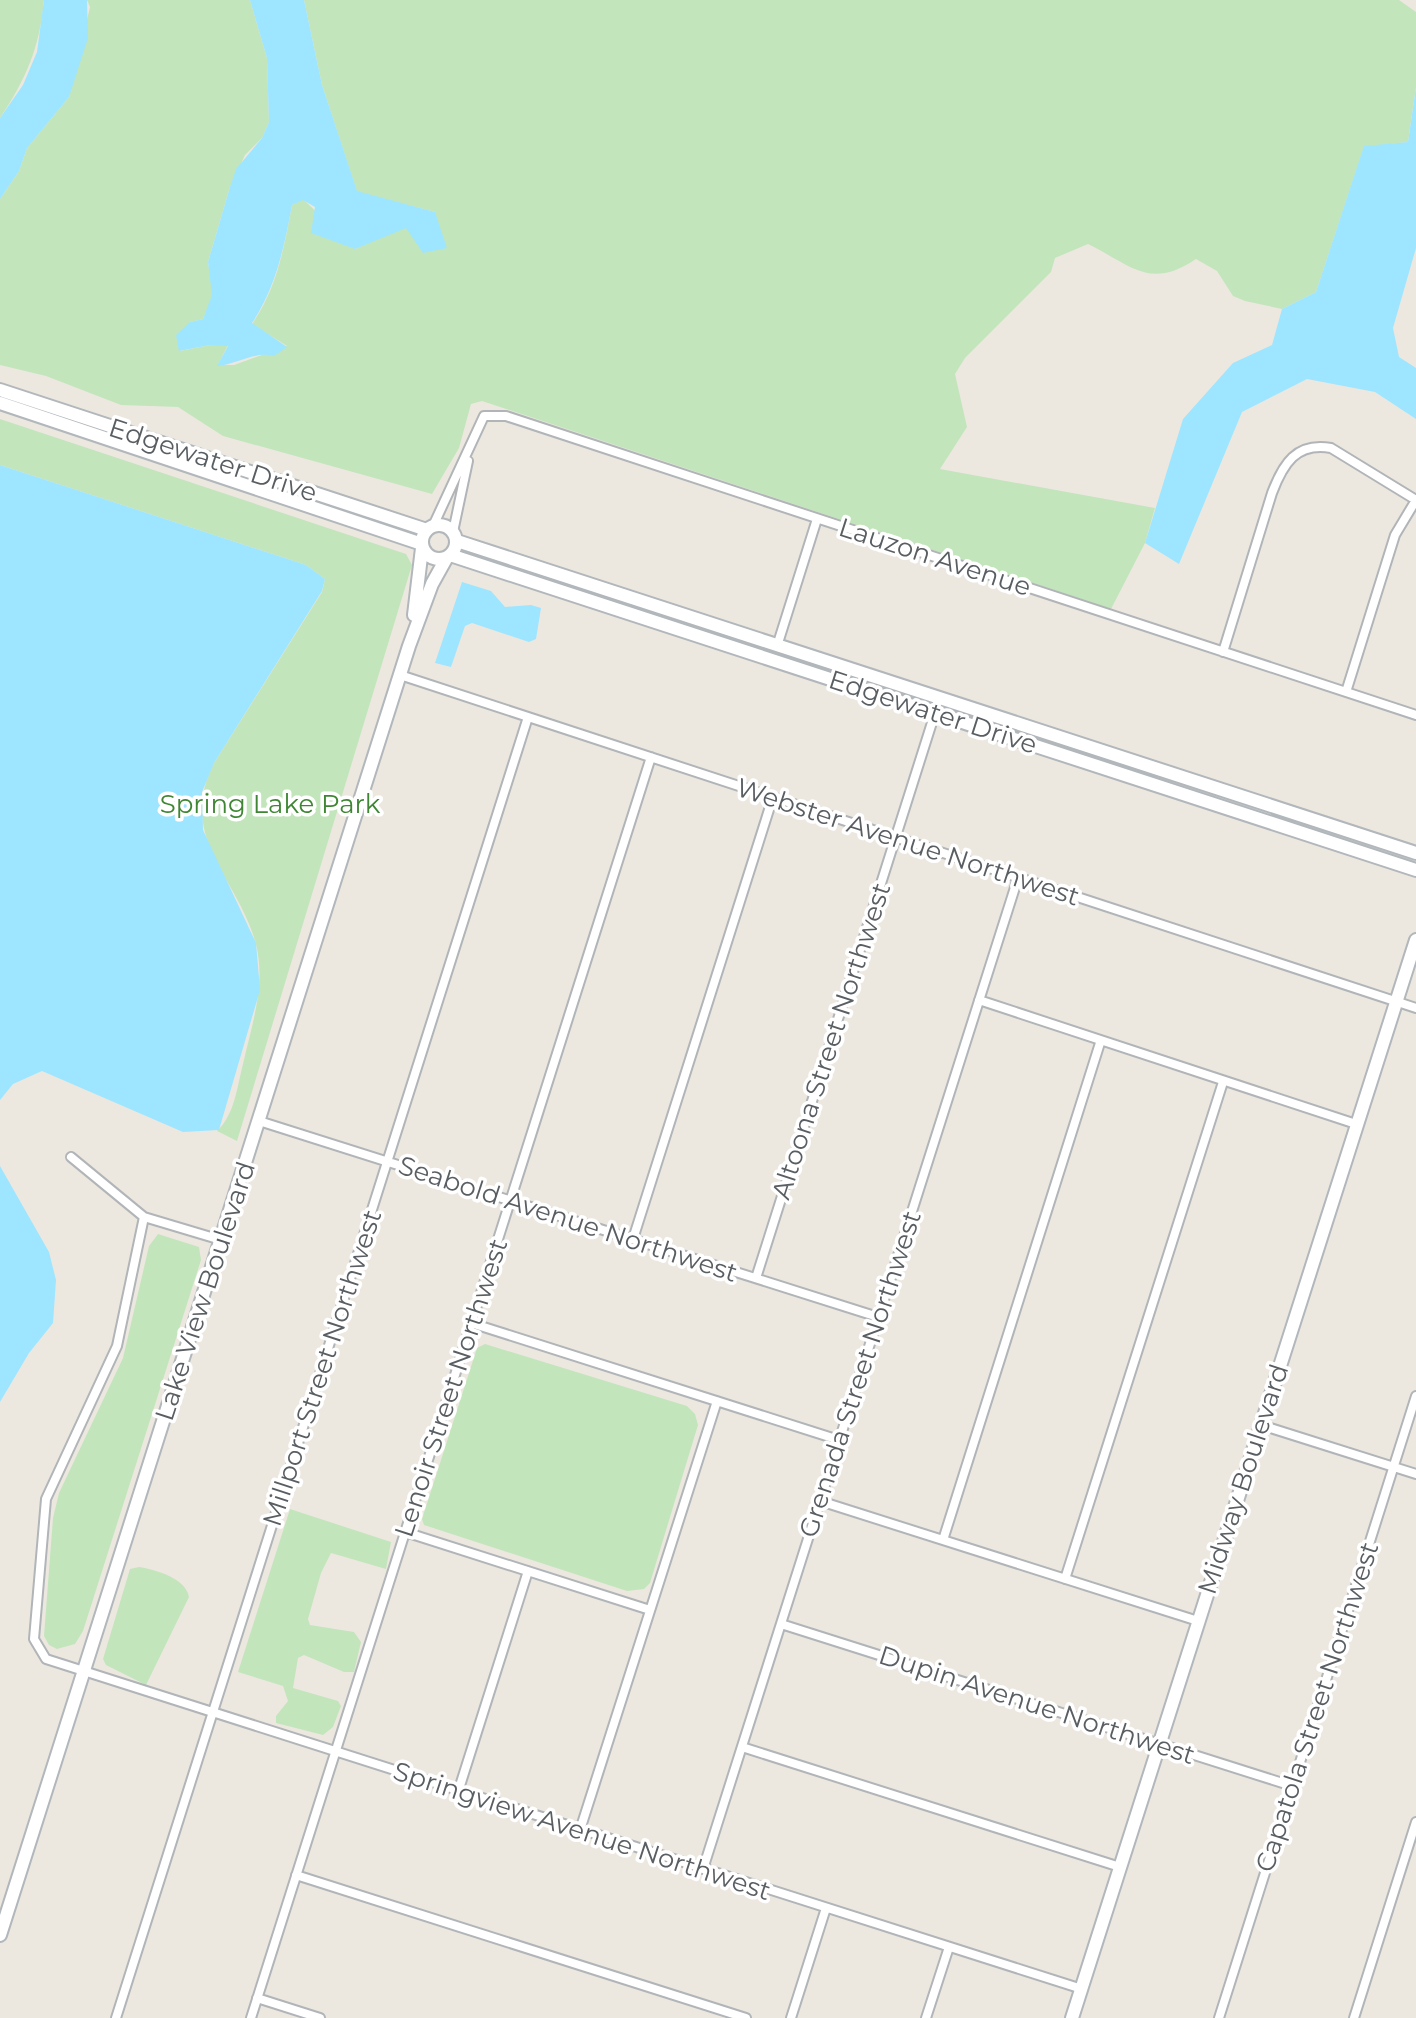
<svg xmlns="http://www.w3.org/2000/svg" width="1416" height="2018" viewBox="0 0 1416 2018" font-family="Montserrat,sans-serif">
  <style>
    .green { fill: #c3e5bc }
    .water { fill: #9ee5ff }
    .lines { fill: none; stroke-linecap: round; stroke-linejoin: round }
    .street-casing { stroke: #b1b5b8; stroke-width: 12 }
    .secondary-casing { stroke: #b2b7bb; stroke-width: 16 }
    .street { stroke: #fff; stroke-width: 8 }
    .secondary { stroke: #fff; stroke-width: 12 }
    .labels { text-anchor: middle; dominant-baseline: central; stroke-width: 7; stroke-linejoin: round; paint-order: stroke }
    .street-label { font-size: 26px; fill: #595e62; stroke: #fff }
    .park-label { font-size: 26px; fill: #3e8634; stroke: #fff }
  </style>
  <rect width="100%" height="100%" fill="#ece8e0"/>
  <path class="green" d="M0 0H44C40 47 26 79 0 118Z
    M87 0H250L267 58 269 122 262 138 245 155 230 187 208 262 213 295 203 319 190 322 180 351 210 345H228L218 365H234L287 346 252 324C277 288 284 248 292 205L303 199 355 249 435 212 357 192 322 85 304 0H1399L1416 12V87L1408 142 1364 147 1316 292 1282 309 1245 301 1233 296 1217 271 1196 259C1150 290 1132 266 1088 244L1055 258 1051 272 965 358 955 374 967 427 940 469 1155 508 1145 543 1111 609 482 401 471 404 459 448 432 494 223 436 178 407 121 405 46 376 0 365V199L19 171 27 148 69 97 90 7Z
    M0 419 406 554 412 565 237 1141 217 1131C235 1114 237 1087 243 1064 252 1024 266 985 256 944 238 877 176 838 214 763L322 592 325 579 306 565 0 465Z
    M158 1234 199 1247 201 1260 83 1631 75 1644 57 1649 49 1645 44 1636 53 1518 59 1493 123 1358 149 1246Z
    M485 1344 687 1406 695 1414 698 1425 650 1583 644 1589 627 1591 424 1525 422 1519 477 1348Z
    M290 1509 391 1542 386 1569 331 1553 321 1573 308 1619 310 1625 354 1632 361 1642 354 1672H344L304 1655 298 1658 293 1688 338 1701 341 1706 333 1727 323 1735 276 1723V1716L288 1701 283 1686 238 1672Z
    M139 1567C156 1570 186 1578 189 1597L146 1685 106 1665 103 1659 130 1569Z"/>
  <path class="water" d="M44 0H87L88 38 69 97 27 148 19 171 0 199V118L23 85 37 52Z
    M250 0H304L322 85 357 191 435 212 447 248 423 253 406 228 355 249 311 233 315 207 303 200 292 205C284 248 276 287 252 323L287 347 274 356C254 351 238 364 217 366L228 346 210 345 179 351 176 335 190 322 203 319 212 295 208 262 230 187 236 169 262 138 269 122 267 58Z
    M1416 87V248L1393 328 1399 357 1416 368V419L1375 392 1307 379 1242 412 1179 564 1145 543 1183 419 1233 363 1272 345 1282 309 1316 292 1364 146 1408 142Z
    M0 465 306 565 325 579 322 591 214 763 202 792 203 830 256 943 260 990 219 1130 183 1132 42 1071 13 1084 0 1100Z
    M462 582 491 591 505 607 531 605 541 608 536 639 529 642 472 623 465 626 451 667 435 663Z
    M0 1166 49 1252 56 1280 53 1323 29 1353 0 1402Z"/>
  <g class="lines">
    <defs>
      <path id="street" d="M433 526 484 416H506L1416 715
        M453 532 468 461
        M778 643 817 519
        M1223 652 1272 493C1283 464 1296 442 1331 448L1416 500
        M400 675 1416 1008
        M1346 692 1395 535 1416 500
        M979 1000 1356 1124
        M259 1121 878 1317
        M71 1157 144 1217 221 1240
        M144 1217 117 1346 46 1499 34 1639 46 1659 1082 1989
        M633 1239 773 797
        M756 1278 935 713
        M471 1323 839 1440
        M1261 1425 1416 1474
        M820 1501 1198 1621
        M405 1532 650 1610
        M943 1540 1100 1043
        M1065 1579 1223 1082
        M781 1624 1292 1786
        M742 1747 1120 1867
        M458 1792 528 1571
        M580 1830 717 1401
        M703 1869 1018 878
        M296 1875 746 2018
        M257 1998 320 2018
        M116 2018 528 717
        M251 2018 651 757
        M791 2018 826 1908
        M926 2018 949 1947
        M1219 2018 1416 1396
        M1354 2018 1416 1822"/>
      <path id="secondary" d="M0 390 427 530
        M0 403 422 544
        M422 542a17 17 0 1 1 34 0a17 17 0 1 1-34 0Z
        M457 541 1416 853
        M450 555 1416 870
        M414 615 422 548
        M0 1935 409 646 432 584 447 557
        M1072 2018 1416 940"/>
    </defs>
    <use href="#street" class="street-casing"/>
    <use href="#secondary" class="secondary-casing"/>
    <use href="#street" class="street"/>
    <use href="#secondary" class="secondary"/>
  </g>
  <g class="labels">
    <g class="street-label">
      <text transform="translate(213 460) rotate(18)">Edgewater Drive</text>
      <text transform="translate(935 557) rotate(18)">Lauzon Avenue</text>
      <text transform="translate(933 712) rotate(18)">Edgewater Drive</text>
      <text transform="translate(908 842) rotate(18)">Webster Avenue Northwest</text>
      <text transform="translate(831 1041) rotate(-72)">Altoona Street Northwest</text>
      <text transform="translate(568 1219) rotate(18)">Seabold Avenue Northwest</text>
      <text transform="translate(205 1291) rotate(-72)">Lake View Boulevard</text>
      <text transform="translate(322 1368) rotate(-72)">Millport Street Northwest</text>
      <text transform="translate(860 1374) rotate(-72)">Grenada Street Northwest</text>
      <text transform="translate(451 1388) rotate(-72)">Lenoir Street Northwest</text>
      <text transform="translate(1243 1479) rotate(-72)">Midway Boulevard</text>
      <text transform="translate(1037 1705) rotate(18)">Dupin Avenue Northwest</text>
      <text transform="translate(1317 1707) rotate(-72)">Capatola Street Northwest</text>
      <text transform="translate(582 1831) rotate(18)">Springview Avenue Northwest</text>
    </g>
    <g class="park-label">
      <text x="270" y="804">Spring Lake Park</text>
    </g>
  </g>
</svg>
